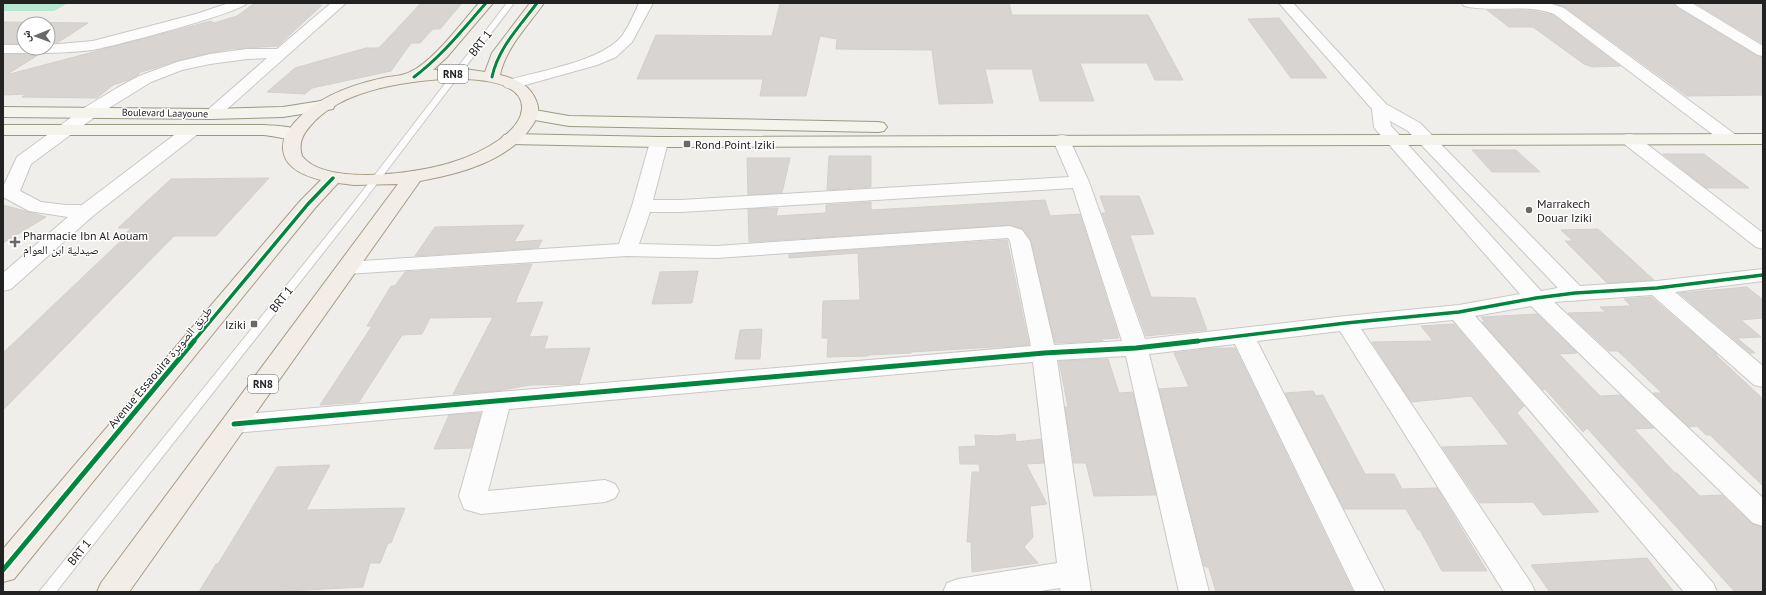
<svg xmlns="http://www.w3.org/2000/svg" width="1766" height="595" viewBox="0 0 1766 595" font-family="'PT Sans','Noto Naskh Arabic',sans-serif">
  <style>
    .pitch { fill: #b7e6d2 }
    .building { fill: #d7d4d2; stroke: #d3d0cc }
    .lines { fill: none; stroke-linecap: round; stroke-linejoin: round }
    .lane-casing { stroke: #c9c8c7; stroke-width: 2 }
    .street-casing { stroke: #c9c8c7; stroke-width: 2 }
    .secondary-casing { stroke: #999a82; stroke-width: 2 }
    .primary-casing { stroke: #a79c86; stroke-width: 2 }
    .lane { fill: #fdfcfc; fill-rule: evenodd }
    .street { fill: #fdfcfc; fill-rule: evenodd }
    .secondary { fill: #f4f4ed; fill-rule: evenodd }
    .primary { fill: #f3ede7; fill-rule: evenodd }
    .cycleway-far2-casing { stroke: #fff; stroke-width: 5 }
    .cycleway-far1-casing { stroke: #fff; stroke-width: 6 }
    .cycleway-casing { stroke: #fff; stroke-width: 8 }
    .cycleway-far2 { stroke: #00873e; stroke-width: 3 }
    .cycleway-far1 { stroke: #00873e; stroke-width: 3.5 }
    .cycleway { stroke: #00873e; stroke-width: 5 }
    .poi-dot { fill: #6a6968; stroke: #fff; stroke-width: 1.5 }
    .labels { text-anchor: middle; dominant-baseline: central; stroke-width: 3; stroke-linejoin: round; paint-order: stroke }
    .far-street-label { font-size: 10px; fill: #222; stroke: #fff }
    .shield { fill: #fff; stroke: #646464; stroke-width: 1 }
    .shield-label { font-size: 11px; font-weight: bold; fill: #222 }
    .street-label { font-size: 12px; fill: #222; stroke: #fff }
    .poi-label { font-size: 12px; fill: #222; stroke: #fff; text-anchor: start }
  </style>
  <rect width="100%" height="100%" fill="#f0eeeb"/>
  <path class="pitch" d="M3 3H68L54 11H3Z"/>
  <path class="building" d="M255 3H320L317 5H322L278 46 230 49 177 61 138 73 139 74 131 79 113 85 97 98 22 97 26 94 3 95V54L38 55 6 75 211 21 214 23 237 16Z
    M421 3H462L440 29H433L420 43H411L391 71 312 88 305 94 267 92 295 68 366 48H379Z
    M780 3H1009L1012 15H1148L1183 80H1155L1147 63H1080L1094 101H1040L1032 69H985L993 103 939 104 932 50 836 49 837 39 820 36 806 96H760L763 79H637L656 35 772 36Z
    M1553 3H1674L1676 7 1757 56 1763 57V95L1687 96 1565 7Z
    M1695 3H1763V44Z
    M1487 10 1532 11 1553 15 1620 66 1592 67 1584 64 1533 27H1509Z
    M1279 18 1327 78H1291L1248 19Z
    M3 22 88 23 57 43H48V24H24V44H3Z
    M1472 150H1516L1540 172H1492Z
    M1663 154H1704L1749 188H1706Z
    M829 156H871V187L827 190Z
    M747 158H790L782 193 748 195Z
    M269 178 216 236H174L3 410V353L126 236H123L131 228H118L171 179Z
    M1100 196H1139L1154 234 1130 235 1151 297 1195 298 1207 330 1146 336 1102 213H1106Z
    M1045 200 1050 216 1080 214 1119 338 1102 339 1103 341 1055 343 1031 241 1023 229 1010 225 749 242 748 209 778 208 776 216 826 213V205L871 202V210Z
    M3 205 29 212 46 217 3 243Z
    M524 225 514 242 542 240 538 248 415 256 435 227Z
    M1598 229 1654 280 1607 283 1565 241H1573L1561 230Z
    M1007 240 1029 345 911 352V353L868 355V356L827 357 828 338H822L823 301 860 300 858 253 789 258V254Z
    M532 264 515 303 543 302 529 337 548 336 544 349 590 348 579 384 530 385 497 391 453 394 493 317 430 318 422 334 402 335 359 402 320 405 372 326H367L391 286H395L405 272Z
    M698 271 692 303 652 304 660 272Z
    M1747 287 1763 300V318L1741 320 1761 337 1737 338 1755 353H1750L1679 293Z
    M1651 297 1717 354H1715L1763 399V486L1710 435H1706L1697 426 1689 427 1653 393H1662L1618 351H1609L1568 313 1606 312 1600 307 1631 306 1624 299Z
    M1537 314 1577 353 1559 354 1600 396 1620 395 1654 428 1634 429 1675 473H1677L1700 496 1722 495 1752 524 1763 527V592H1735L1587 428 1583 432 1545 389 1543 390 1482 322H1485L1481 317Z
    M1454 324 1524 406 1517 413 1599 512 1543 515 1533 502 1480 503 1442 447 1509 445 1471 396 1411 402 1372 342 1433 341 1421 326Z
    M762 329 760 359H735L740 330Z
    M1214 348H1235L1353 592H1216L1209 568 1204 566 1159 389 1189 387 1174 353Z
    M1108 359 1119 393 1133 392 1156 495 1094 496 1086 463H1074L1065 407H1068L1059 361Z
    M1313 391 1316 396 1323 395 1365 474H1394L1402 489 1437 488 1487 571H1442L1420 530H1418L1406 509H1344L1285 393Z
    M481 413 471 448 434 449 449 415Z
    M1015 434 1016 442 1041 439 1044 463 1026 464 1047 504 1030 506 1033 537 1024 547 1038 563 972 572 971 542H967L972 472H980L979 464H960L959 447 976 446 975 435 997 436Z
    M330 465 306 510 405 508 391 543H388L380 563H370L363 587 268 592H199L216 564H218L277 467Z
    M1647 558 1674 592H1550L1531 565Z"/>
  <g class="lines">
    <defs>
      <path id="lane" d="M507 3H514L360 206 56 592H39L354 202Z"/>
      <path id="street" d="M229 3H247C240 13 111 47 92 50 62 54 33 53 3 53V45H24V48H48V45L93 41 196 14Z
        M331 3H346L217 118 211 119 205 118 203 114 267 58 247 59 210 64 182 70 151 82 96 116 31 164 20 191 41 202 66 205H82L186 126 192 125 198 126 201 130 198 134 94 215 11 289 3 291V273L68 217 29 211 3 197V187L17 157 84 108 117 88 139 76 177 62 210 54 247 49H277Z
        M639 3H653L632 42 616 57 597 65 511 89 505 87 503 84 505 81C538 71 601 62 622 36 629 26 634 14 639 3Z
        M1279 3H1293L1386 104 1420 123 1580 286 1657 281 1763 269V281L1675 292 1763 366V387L1754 385 1652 295 1554 302 1763 498V526L1753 523 1531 306 1475 316 1713 583 1717 592H1684L1453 320 1361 329 1531 583 1535 592H1504L1340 331 1257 341 1385 592H1355L1235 344 1149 354 1209 592H1179L1126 356 1057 360 1091 592H1061L1060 588 1034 592H943L947 583 958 579 1057 563 1033 362 509 409 488 491 605 480 615 484 619 491 615 498 605 502 481 514 464 509 459 496 483 411 234 433 225 430 221 424 225 418 234 415 1031 346 1010 241 1008 238 716 258 627 256 347 274 340 272 336 268 340 264 347 262 619 244 632 206 650 142 653 138 659 137 665 138 668 142 653 200H681L1069 177 1053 140 1056 136 1062 135 1068 136 1089 182 1145 339 1346 316 1459 305 1520 294 1377 131 1374 127 1372 109ZM1390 121 1408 131 1558 288 1541 291 1391 126ZM1073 188 1122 341 1054 345 1030 241 1022 230 1010 226 716 246 639 244 650 212H681Z
        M1462 3H1548L1564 8 1736 135 1739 139 1736 143 1730 144 1724 143 1554 14C1525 3 1494 13 1464 6Z
        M1675 3H1692L1763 46V56L1758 55 1677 6Z
        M1629 134 1635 135 1763 233V249L1756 247 1623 143 1620 139 1623 135Z"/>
      <path id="secondary" d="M327 100 333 101 335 105 333 109 283 117 211 119 3 117V107L211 109 283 107Z
        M529 109 569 116 878 122 884 123 887 127 884 131 878 132 569 126 523 118 521 114 523 110Z
        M3 125H264C275 126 296 125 303 135L300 139C290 141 275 136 264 135H3Z
        M510 134 659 137 1763 134V144L659 147 510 144 504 143 501 139 504 135Z"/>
      <path id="primary" d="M479 3H493L447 57 433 70 465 69 485 72 492 53 530 3H544C528 26 506 47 500 75 517 79 531 85 537 103 540 111 537 119 532 126 509 161 459 174 420 181L129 592H97L101 583 398 184 354 185 338 183 315 208 14 579 3 582V549L301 200 321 180C305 176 284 168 283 149 282 139 288 130 295 122 317 97 351 85 383 78 392 76 403 76 410 72 433 62 462 22 479 3ZM442 79C462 78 524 77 522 109 521 122 509 133 499 140 486 149 469 157 453 162 420 173 326 187 302 156 298 143 303 134 311 125 340 91 400 82 442 79Z"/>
    </defs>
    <use href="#lane" class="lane-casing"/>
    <use href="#street" class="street-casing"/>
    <use href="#secondary" class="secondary-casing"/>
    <use href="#primary" class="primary-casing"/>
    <use href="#lane" class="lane"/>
    <use href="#street" class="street"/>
    <use href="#secondary" class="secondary"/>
    <use href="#primary" class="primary"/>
    <defs>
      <path id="cycleway-far2" d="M414 77C442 56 463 29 486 3
        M492 77C498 48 520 26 537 3"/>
      <path id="cycleway-far1" d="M193 342 308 204 333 178
        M1190 342 1346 323 1459 312 1536 298 1575 293 1657 288 1763 275"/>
      <path id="cycleway" d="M234 424 1044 353 1136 348 1198 341
        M3 570 194 341"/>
    </defs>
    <use href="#cycleway-far2" class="cycleway-far2-casing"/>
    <use href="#cycleway-far1" class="cycleway-far1-casing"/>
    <use href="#cycleway" class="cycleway-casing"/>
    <use href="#cycleway-far2" class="cycleway-far2"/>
    <use href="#cycleway-far1" class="cycleway-far1"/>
    <use href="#cycleway" class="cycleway"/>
  </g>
  <g class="poi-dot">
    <rect x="683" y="140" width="8" height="8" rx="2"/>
    <circle cx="1529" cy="210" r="4"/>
    <path d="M13 236h4v4h4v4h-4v4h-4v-4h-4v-4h4z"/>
    <rect x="250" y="320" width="8" height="8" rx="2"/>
  </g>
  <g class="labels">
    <g class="far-street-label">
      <text transform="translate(165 113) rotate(1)">Boulevard Laayoune</text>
    </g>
    <g class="shield">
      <rect x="438" y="65" width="30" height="18" rx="3"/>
      <rect x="248" y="375" width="30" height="18" rx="3"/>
    </g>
    <g class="shield-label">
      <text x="453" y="74">RN8</text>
      <text x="263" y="384">RN8</text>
    </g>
    <g class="street-label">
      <text transform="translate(480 43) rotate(-52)">BRT 1</text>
      <text transform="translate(281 299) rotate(-51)">BRT 1</text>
      <text transform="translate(160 367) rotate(-50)">Avenue Essaouira طريق الصويرة</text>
      <text transform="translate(79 552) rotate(-51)">BRT 1</text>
    </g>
    <g class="poi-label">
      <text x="695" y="144">Rond Point Iziki</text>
      <text x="1537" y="203">Marrakech<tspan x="1537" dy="14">Douar Iziki</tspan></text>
      <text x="23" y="235">Pharmacie Ibn Al Aouam<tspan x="23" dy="14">صيدلية ابن العوام</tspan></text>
      <text x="246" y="324" text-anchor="end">Iziki</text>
    </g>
  </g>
  <rect width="1766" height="595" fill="none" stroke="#222222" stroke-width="8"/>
  <g transform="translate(36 36) rotate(269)"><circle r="19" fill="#ffffff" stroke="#a7a7a7"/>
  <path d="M0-3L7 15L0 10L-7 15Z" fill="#6a6968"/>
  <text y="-6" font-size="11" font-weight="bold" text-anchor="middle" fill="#222222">ش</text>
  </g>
</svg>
